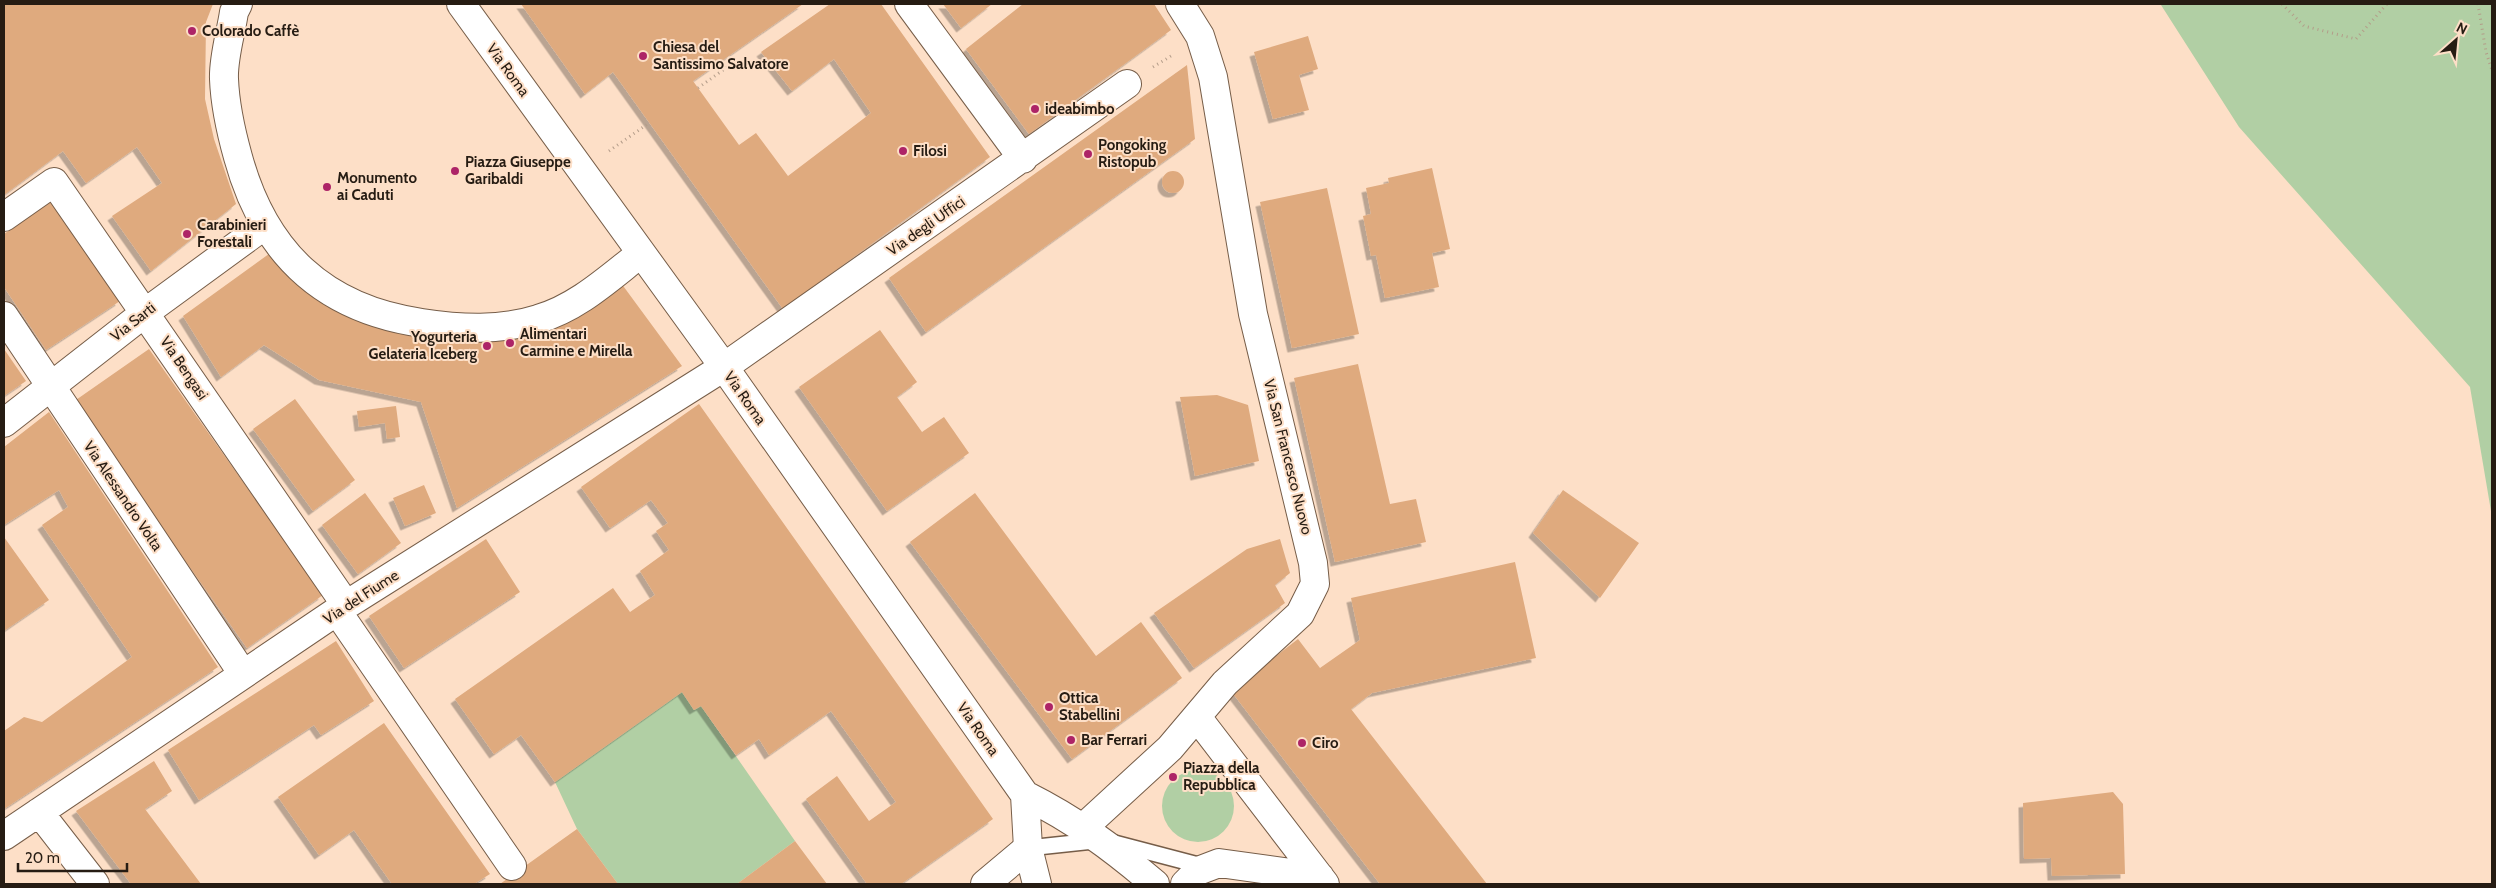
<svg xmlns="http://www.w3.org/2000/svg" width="2496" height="888" viewBox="0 0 2496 888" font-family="Cabin,sans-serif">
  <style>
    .green { fill: #b1cfa4 }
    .building { fill: #dfaa7e; filter: url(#shadow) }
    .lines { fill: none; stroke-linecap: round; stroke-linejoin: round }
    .lane-casing { stroke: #765d48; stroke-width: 18 }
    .street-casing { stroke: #765d48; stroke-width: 30 }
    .secondary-casing { stroke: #765d48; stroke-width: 30 }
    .path { stroke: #b39c89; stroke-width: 3; stroke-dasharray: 1 4; stroke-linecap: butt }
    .lane { stroke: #fff; stroke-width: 15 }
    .street { stroke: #fff; stroke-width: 28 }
    .secondary { stroke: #fff; stroke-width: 28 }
    .poi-dot { fill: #ad2467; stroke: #fddfc7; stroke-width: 2 }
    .labels { text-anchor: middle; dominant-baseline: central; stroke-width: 4; stroke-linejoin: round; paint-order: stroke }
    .poi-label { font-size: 15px; font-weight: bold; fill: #261c13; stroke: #fddfc7; text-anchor: start }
    .street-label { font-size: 15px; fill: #261c13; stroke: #fddfc7 }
  </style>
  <defs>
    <filter id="shadow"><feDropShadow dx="-4.5" dy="4.5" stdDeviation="0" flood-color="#0004"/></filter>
  </defs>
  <rect width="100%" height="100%" fill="#fddfc7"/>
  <path class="green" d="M2154 4H2492V517L2470 387 2239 127 2161 5Z
    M682 692 694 710 701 706 795 841 737 884H618L577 829 555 782Z
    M1162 806a36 36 0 1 1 72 0a36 36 0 1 1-72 0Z"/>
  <path class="building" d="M4 4H213L206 22 205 99 214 139 236 204 151 271 112 216 162 183 137 147 86 183 63 151 4 195Z
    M521 4H803L693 81 739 145 756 133 788 176 871 113 834 59 792 91 761 52 830 4H881L990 157 783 309 613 72 585 94Z
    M943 4H992L961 28Z
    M1023 4H1154L1171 30 1029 134 966 49Z
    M1308 36 1318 69 1299 75 1309 110 1273 119 1254 52Z
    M1187 65 1195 139 926 332 889 278Z
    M1432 168 1450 249 1432 253 1439 287 1385 298 1376 255 1371 256 1363 216 1371 214 1366 188 1389 183 1388 178Z
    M1162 182a11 11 0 1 1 22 0a11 11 0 1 1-22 0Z
    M1327 188 1359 334 1292 348 1260 202Z
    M52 201 120 301 46 350 4 287V234Z
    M273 251 293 270 469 337 621 283 682 366 457 508 421 402 319 380 264 345 221 377 183 316Z
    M880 330 917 382 897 397 922 432 944 417 969 453 887 511 799 387Z
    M4 349 26 381 4 396Z
    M149 349 323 595 247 648 73 402Z
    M1358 364 1390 504 1416 499 1426 542 1335 562 1294 378Z
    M1217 395 1248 405 1259 461 1195 476 1180 397Z
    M295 399 355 480 313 511 253 429Z
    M699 404 993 819 901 884H867L806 799 837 776 869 821 896 802 831 711 769 755 759 739 736 755 701 706 694 710 682 692 555 782 521 735 494 754 455 699 613 588 630 612 655 595 640 571 669 550 656 531 668 523 651 500 610 528 581 487Z
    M396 406 400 437 387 439 385 423 359 427 357 411Z
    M49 412 218 667 4 809V731L24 717 42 722 132 657 42 525 68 507 59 490 4 525V447Z
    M424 485 436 513 405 526 393 498Z
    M1563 490 1639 543 1600 598 1533 533Z
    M365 493 401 543 358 574 322 525Z
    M975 493 1096 656 1141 622 1182 678 1072 759 910 542Z
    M4 537 49 600 4 631Z
    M486 539 520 592 404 668 369 616Z
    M1280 539 1290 573 1275 585 1285 603 1194 668 1154 613 1247 549Z
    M1515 562 1536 658 1372 693 1351 709 1487 884H1380L1231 691 1298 639 1320 668 1360 640 1351 598Z
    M336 641 374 701 321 735 314 725 199 800 168 750Z
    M384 723 490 874 474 884H392L354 830 319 855 278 797Z
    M154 761 172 791 145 809 201 884H131L76 811Z
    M2113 792 2123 804 2125 874 2052 876 2051 858 2024 859 2023 803Z
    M577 829 618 884H500Z
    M795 841 827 884H737Z"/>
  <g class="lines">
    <defs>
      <path id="lane" d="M1028 848 1103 840 1206 867"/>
      <path id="street" d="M238 4 234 12C231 33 223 58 224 79 225 105 231 132 238 157 264 252 323 309 422 323 461 329 500 331 538 319 577 308 609 278 640 254
        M909 4 1023 159
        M4 217 54 182 346 605
        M4 316 243 674
        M4 423 146 312 265 225
        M337 611 512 866
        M1197 717 1325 884
        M39 812 95 884
        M1084 827 1170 748 1225 683 1300 614 1315 584 1313 563 1253 314 1213 77 1200 36 1180 4
        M4 836 346 605 724 367 1127 84
        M985 884 1028 848
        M1185 884 1198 871 1219 863 1320 877"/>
      <path id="secondary" d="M461 4 724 367 1025 795C1075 820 1113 848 1155 884
        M1025 795 1028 848 1037 884"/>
    </defs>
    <use href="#lane" class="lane-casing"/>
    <use href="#street" class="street-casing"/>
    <use href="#secondary" class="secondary-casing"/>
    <path class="path" d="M2282 4 2304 26 2356 39 2387 4
      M2478 4 2486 52 2492 70
      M1153 67 1171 56
      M698 88 730 65
      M609 151 649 123"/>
    <use href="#lane" class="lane"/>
    <use href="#street" class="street"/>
    <use href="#secondary" class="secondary"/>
  </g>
  <g class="poi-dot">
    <circle cx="192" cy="31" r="5"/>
    <circle cx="643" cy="56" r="5"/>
    <circle cx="1035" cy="109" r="5"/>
    <circle cx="903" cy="151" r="5"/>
    <circle cx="1088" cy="154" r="5"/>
    <circle cx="455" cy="171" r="5"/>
    <circle cx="327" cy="187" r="5"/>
    <circle cx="187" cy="234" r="5"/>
    <circle cx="510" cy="343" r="5"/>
    <circle cx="487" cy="346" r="5"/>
    <circle cx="1049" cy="707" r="5"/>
    <circle cx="1071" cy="740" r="5"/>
    <circle cx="1302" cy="743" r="5"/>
    <circle cx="1173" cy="777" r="5"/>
  </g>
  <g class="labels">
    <g class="poi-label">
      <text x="202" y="31">Colorado Caffè</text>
      <text x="653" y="47">Chiesa del<tspan x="653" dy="17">Santissimo Salvatore</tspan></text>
      <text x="1045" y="109">ideabimbo</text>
      <text x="1098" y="145">Pongoking<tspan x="1098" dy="17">Ristopub</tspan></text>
      <text x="913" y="151">Filosi</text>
      <text x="465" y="162">Piazza Giuseppe<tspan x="465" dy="17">Garibaldi</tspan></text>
      <text x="337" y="178">Monumento<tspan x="337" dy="17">ai Caduti</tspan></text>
      <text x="197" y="225">Carabinieri<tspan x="197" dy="17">Forestali</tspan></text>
      <text x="520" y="334">Alimentari<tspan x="520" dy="17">Carmine e Mirella</tspan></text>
      <text x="477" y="337" text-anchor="end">Yogurteria<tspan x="477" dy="17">Gelateria Iceberg</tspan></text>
      <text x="1059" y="698">Ottica<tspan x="1059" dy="17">Stabellini</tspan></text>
      <text x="1081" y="740">Bar Ferrari</text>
      <text x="1312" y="743">Ciro</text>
      <text x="1183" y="768">Piazza della<tspan x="1183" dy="17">Repubblica</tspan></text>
    </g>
    <g class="street-label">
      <text transform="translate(508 70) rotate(54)">Via Roma</text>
      <text transform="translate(926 226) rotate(-35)">Via degli Uffici</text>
      <text transform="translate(133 322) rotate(-38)">Via Sarti</text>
      <text transform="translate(184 368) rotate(56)">Via Bengasi</text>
      <text transform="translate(745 398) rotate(55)">Via Roma</text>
      <text transform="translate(1288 457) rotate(76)">Via San Francesco Nuovo</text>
      <text transform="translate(123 496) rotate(56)">Via Alessandro Volta</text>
      <text transform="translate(361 597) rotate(-33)">Via del Fiume</text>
      <text transform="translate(978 729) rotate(55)">Via Roma</text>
    </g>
  </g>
  <rect width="2496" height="888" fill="none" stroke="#261c13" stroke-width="10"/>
  <g transform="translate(2456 40) rotate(27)" stroke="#fddfc7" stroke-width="4" paint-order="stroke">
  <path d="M0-4L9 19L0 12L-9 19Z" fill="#261c13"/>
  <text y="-8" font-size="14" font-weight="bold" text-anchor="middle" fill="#261c13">N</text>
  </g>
  <path d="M18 863v8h109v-8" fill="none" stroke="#261c13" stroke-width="2.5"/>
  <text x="25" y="863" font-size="15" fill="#261c13" stroke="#fddfc7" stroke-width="4" paint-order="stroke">20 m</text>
</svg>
